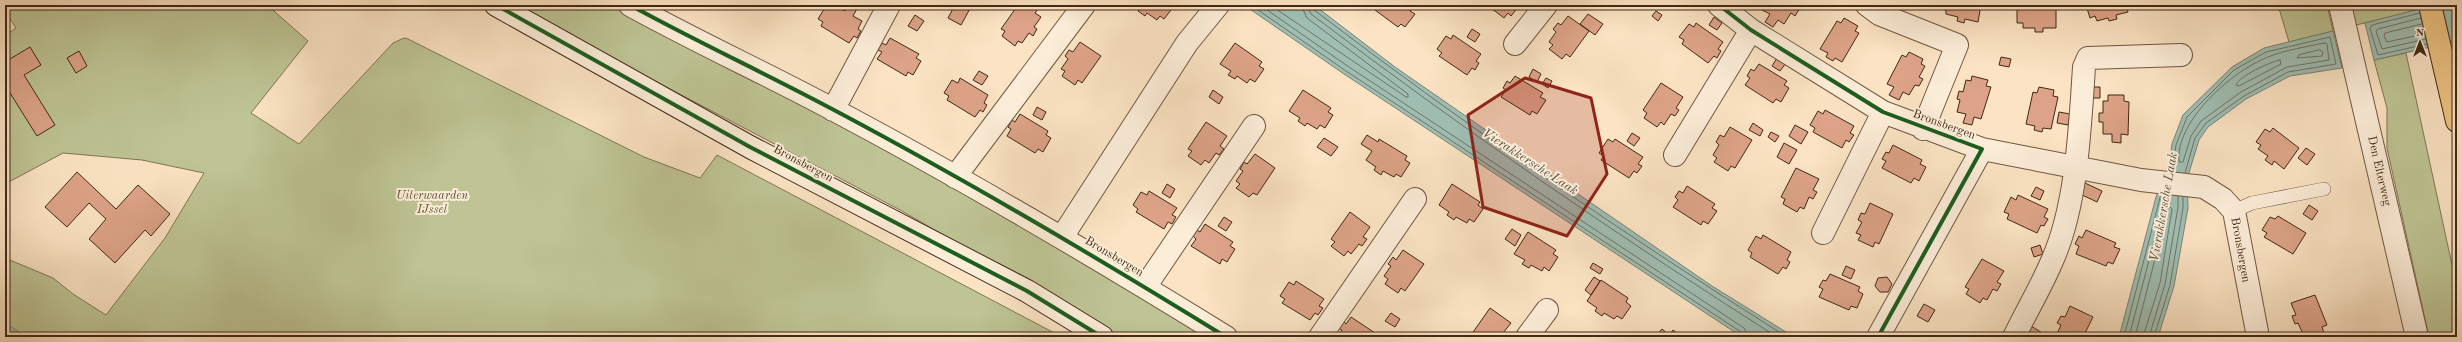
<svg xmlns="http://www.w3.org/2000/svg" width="2462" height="342" viewBox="0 0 2462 342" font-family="'Old Standard TT',serif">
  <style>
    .green { fill: #bec494; stroke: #807654 }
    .water { fill: #9fbeb3; stroke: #798274 }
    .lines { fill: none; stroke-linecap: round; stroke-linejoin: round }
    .shore { stroke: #707364; stroke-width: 1 }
    .building { fill: #dda388; stroke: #412815 }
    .lane-casing { stroke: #705740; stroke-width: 14 }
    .street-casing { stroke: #705740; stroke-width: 24 }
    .secondary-casing { stroke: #412815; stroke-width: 24 }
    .primary-casing { stroke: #412815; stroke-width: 24 }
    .lane { stroke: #fcedd8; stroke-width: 13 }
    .street { stroke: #fcedd8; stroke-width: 22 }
    .secondary { stroke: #fcedd8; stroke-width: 22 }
    .primary { stroke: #eec282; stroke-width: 22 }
    .cycleway-casing { stroke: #fcedd8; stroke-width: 6 }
    .cycleway { stroke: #1b5e20; stroke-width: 4 }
    .marked { fill: #8f2418; fill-opacity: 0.2; stroke: #8f2418; stroke-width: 3; stroke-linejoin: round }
    .labels { text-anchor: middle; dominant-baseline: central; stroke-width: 4; stroke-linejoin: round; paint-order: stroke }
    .street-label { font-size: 12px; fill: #412815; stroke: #fcedd8 }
    .park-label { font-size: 12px; font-style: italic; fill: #604f35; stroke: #fcedd8 }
    .water-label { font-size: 13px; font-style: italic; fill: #584e3c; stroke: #fcedd8 }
  </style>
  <rect width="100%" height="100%" fill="#fbe3c3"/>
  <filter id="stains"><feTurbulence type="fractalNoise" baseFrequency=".005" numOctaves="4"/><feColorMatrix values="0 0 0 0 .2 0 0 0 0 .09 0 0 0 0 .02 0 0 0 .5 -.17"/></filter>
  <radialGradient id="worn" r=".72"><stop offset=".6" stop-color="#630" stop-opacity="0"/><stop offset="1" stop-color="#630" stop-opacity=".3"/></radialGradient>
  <path class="green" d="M5 5H267L308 41 251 113 299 144 393 43 404 38 408 39 644 157 700 178 717 155 1062 337H5V258L53 278 73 294 106 315 165 238 204 173 142 160 63 153 5 184V36L16 28 5 11Z
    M519 5H612L1026 224 1207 337H1121L900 210 554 28Z
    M2278 5H2327L2333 31 2289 42Z
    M2349 5H2412L2414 11 2352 26Z
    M2406 53 2457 288V337H2429L2387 148V108L2374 60Z"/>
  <path class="water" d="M1244 5H1314L1395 67 1565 185 1712 286 1794 337H1742L1344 74Z
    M2435 5H2457V41L2374 60 2365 23Z
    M2333 31 2342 68 2290 76 2246 99 2208 127 2199 140 2187 179 2188 208 2174 286 2158 337H2119L2156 197 2169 167 2172 144 2183 115 2232 67 2264 48Z
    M5 323 23 335 24 337H5Z"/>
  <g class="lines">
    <path class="shore" d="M1251 5 1346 71 1741 332 1744 337
      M1260 5 1349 67 1744 328 1749 337
      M1270 5 1406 97H1408V94L1307 18 1301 5
      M1307 5 1311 14C1461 128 1618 236 1777 337
      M1312 5 1314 10C1466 126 1625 235 1787 337
      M2420 13 2372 25 2370 28 2378 55 2427 44
      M2421 18 2378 29 2376 31 2382 49 2426 39
      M2422 24 2385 33 2384 36 2387 42 2424 34
      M2324 43 2327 44 2329 60 2287 67 2241 92 2201 121 2191 136 2183 162H2179C2175 121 2232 71 2268 57 2285 50 2306 47 2324 43Z
      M2320 50 2323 52 2322 56 2297 58 2299 55Z
      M2280 60 2281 64 2239 86 2236 85C2239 76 2270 62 2280 60Z
      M2172 171 2176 145 2187 117 2234 70 2266 52 2330 37 2336 64 2288 72 2244 96 2206 123 2195 138 2185 173
      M2124 337 2161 194
      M2129 337 2166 195
      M2135 337 2168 208 2170 207 2172 209 2160 283 2143 337
      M2149 337 2165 284 2178 207V196
      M2154 337 2170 285 2183 208V197"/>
  </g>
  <path class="building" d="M833 5 845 11 848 5H859L853 16 862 21 858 29 861 31 857 38 854 36 849 43 821 26 823 22 818 19 826 6 831 9Z
    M955 5H972L961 25 948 18Z
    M1018 5 1027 7 1041 5 1035 13 1041 17 1034 27 1037 29 1033 36 1029 33 1022 43 1018 41 1015 46 1002 36 1005 31 1001 29Z
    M1136 5H1172L1174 6 1164 19 1160 16 1157 20 1147 13 1145 16 1138 11 1140 8Z
    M1373 5H1411L1413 7 1410 11 1415 14 1405 27 1401 24 1398 27 1371 7Z
    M1493 5H1525L1522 9 1519 6 1511 16 1508 13 1504 18 1491 8Z
    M1766 5H1796L1800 8 1795 16 1791 13 1784 24 1778 20 1773 27 1765 22 1770 14 1762 10Z
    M1941 5H1981L1978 22 1965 19 1964 23 1957 21 1958 17 1946 14V10L1941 9Z
    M2023 5H2056V28H2043V32H2035V28H2023V23H2017V7H2023Z
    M2086 5H2126L2128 12 2116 15 2117 19 2109 21 2108 18 2097 21 2095 16 2090 18Z
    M1656 11 1662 15 1658 21 1652 16Z
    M1588 14 1603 24 1595 35 1580 24Z
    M915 15 924 21 917 31 908 26Z
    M1568 16 1589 31 1570 57 1566 54 1562 59 1549 49 1553 45 1549 42 1556 32 1553 29 1558 23 1561 25Z
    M1714 17 1722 23 1717 30 1709 25Z
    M1844 18 1858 26 1855 31 1859 33 1842 62 1835 58 1833 61 1826 57 1828 53 1820 49 1837 21 1841 23Z
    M1696 23 1723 42 1718 49 1721 51 1717 58 1714 56 1708 63 1682 44 1684 40 1679 37 1689 24 1694 27Z
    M1472 29 1480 34 1475 42 1467 37Z
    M1453 35 1481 54 1476 61 1479 63 1475 70 1472 68 1467 75 1439 56 1442 53 1437 49 1446 36 1451 39Z
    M890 38 919 54 916 58 921 61 913 75 908 72 906 76 877 59 882 52 878 50 882 43 886 45Z
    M1080 42 1101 56 1082 83 1078 80 1075 85 1062 76 1065 71 1061 69 1068 59 1065 56 1069 50 1073 52Z
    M1235 43 1262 62 1259 66 1264 69 1255 82 1250 79 1247 83 1237 76 1235 79 1228 75 1231 71 1220 64Z
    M30 47 41 65 24 75 55 125 37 136 5 85V62Z
    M79 51 87 66 76 73 67 58Z
    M1909 52 1923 59 1921 64 1925 66 1919 77 1923 79 1919 86 1915 85 1909 95 1903 92 1899 100 1889 95 1894 87 1887 84 1902 55 1906 57Z
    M2001 57 2011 59 2009 67 1999 65Z
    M1777 58 1786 63 1780 71 1772 66Z
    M1759 64 1787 81 1784 85 1789 88 1781 102 1776 99 1773 103 1745 85 1750 78 1747 76 1751 69 1754 71Z
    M1533 69 1541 74 1537 82 1529 77Z
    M979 71 988 76 982 85 973 80Z
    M1515 76 1543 93 1540 97 1546 100 1537 114 1532 111 1530 115 1501 97 1506 90 1503 88 1507 81 1510 83Z
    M1972 76 1988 80 1986 86 1991 87 1981 119 1974 117 1972 125 1963 123 1966 114 1957 112 1960 100 1957 99 1959 91 1963 92 1966 80 1971 81Z
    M960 78 988 95 984 103 987 105 983 112 980 110 975 117 947 100 949 96 944 93 952 80 958 83Z
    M1546 78 1552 81 1548 88 1542 84Z
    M1661 83 1683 97 1676 108 1679 110 1675 116 1671 114 1664 125 1661 122 1657 127 1644 118 1647 113 1643 110Z
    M2039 87 2054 90 2053 96 2058 97 2051 129 2043 128 2042 132 2034 130 2035 126 2026 124 2033 92 2037 93Z
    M2090 87H2100V98H2090Z
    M1213 90 1223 97 1219 104 1209 97Z
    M1303 90 1331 108 1328 112 1333 115 1325 128 1320 125 1317 129 1307 123 1305 126 1298 121 1300 118 1289 111Z
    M2108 95H2124V101L2129 102 2128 135 2121 134V143L2112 142V134H2103V122H2099V113H2103V101H2108Z
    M1037 107 1046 112 1042 120 1033 115Z
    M1825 110 1854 126 1850 133 1854 135 1849 142 1846 140 1842 148 1813 132 1815 128 1810 125 1818 111 1823 114Z
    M2059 112 2070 114 2068 125 2057 123Z
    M1020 114 1048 131 1046 135 1051 138 1043 152 1038 149 1035 153 1007 136 1011 129 1008 127 1012 120 1015 122Z
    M1206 122 1227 136 1220 146 1224 149 1219 155 1216 153 1209 163 1205 160 1201 165 1188 156 1192 151 1188 149Z
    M1753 123 1763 130 1760 136 1749 130Z
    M1795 125 1808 132 1801 144 1789 136Z
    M1730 127 1752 140 1735 168 1731 166 1728 171 1714 162 1717 158 1713 155 1719 145 1716 142 1720 135 1724 137Z
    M2273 128 2299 148 2284 169 2274 161 2272 165 2265 160 2268 156 2258 149 2261 145 2256 142 2265 129 2270 132Z
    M1771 132 1779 136 1775 142 1768 137Z
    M1632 133 1640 138 1634 146 1627 141Z
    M1367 135 1378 142 1379 139 1407 156 1405 160 1410 163 1401 177 1396 174 1394 177 1383 171 1381 175 1374 170 1376 167 1366 160 1372 151 1361 144Z
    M1324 138 1338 147 1331 156 1317 147Z
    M1608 139 1613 142 1615 139 1643 157 1638 164 1642 166 1637 173 1634 171 1629 178 1601 160 1604 156 1599 153Z
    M1784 143 1797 150 1789 164 1777 157Z
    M1893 145 1922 160 1920 164 1926 167 1919 181 1914 178 1911 183 1882 168 1886 161 1882 159 1886 152 1889 153Z
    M2306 148 2315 154 2307 165 2298 158Z
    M1255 154 1275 168 1257 195 1253 193 1249 197 1236 188 1240 184 1236 181 1243 171 1240 169 1244 162 1247 164Z
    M1796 168 1819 179 1813 190 1817 192 1813 199 1809 197 1804 209 1800 207 1797 212 1783 204 1785 199 1781 197Z
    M77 172 116 209 138 185 170 214 151 236 145 230 115 263 89 239 106 219 89 203 67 227 45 207Z
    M2085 183 2102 191 2097 202 2080 194Z
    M1167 184 1175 189 1170 198 1162 193Z
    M1452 184 1480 202 1478 205 1483 209 1474 222 1469 219 1467 223 1456 217 1454 220 1447 215 1449 212 1439 205Z
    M1687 186 1715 204 1712 208 1717 211 1708 224 1703 221 1701 225 1673 207 1678 200 1675 197 1679 191 1683 193Z
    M2036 187 2044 191 2040 200 2031 196Z
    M1149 191 1177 208 1172 215 1176 217 1172 224 1168 222 1164 229 1136 212 1138 209 1133 205 1141 192 1147 195Z
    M2018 195 2048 209 2044 217 2048 219 2044 226 2041 225 2037 233 2007 219 2009 214 2004 212 2011 197 2016 200Z
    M1870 203 1893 214 1879 244 1875 242 1873 247 1858 240 1861 235 1856 233 1862 222 1858 220 1861 213 1865 214Z
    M2309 205 2318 211 2312 220 2303 214Z
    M1350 212 1370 227 1363 237 1367 239 1362 246 1359 244 1351 254 1348 251 1344 256 1331 246 1335 242 1331 239Z
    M2278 216 2306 233 2293 254 2264 237 2267 233 2262 230 2270 217 2275 219Z
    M1224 217 1232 222 1226 231 1218 226Z
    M1205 224 1233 242 1230 246 1235 249 1227 262 1222 259 1220 264 1191 246 1196 239 1193 236 1197 230 1200 232Z
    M1512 229 1521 235 1515 246 1505 239Z
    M2086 230 2116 243 2114 247 2120 249 2113 264 2108 262 2106 266 2076 254 2079 246 2075 244 2079 236 2082 238Z
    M1528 232 1556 250 1553 254 1558 257 1549 271 1544 267 1542 271 1531 265 1529 268 1522 264 1525 260 1514 254Z
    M1763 235 1791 252 1787 260 1790 262 1786 269 1783 267 1778 274 1750 257 1752 253 1748 250 1756 236 1761 239Z
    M2040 245 2043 254 2034 257 2031 248Z
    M1403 250 1424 264 1405 291 1401 288 1398 293 1385 284 1388 279 1384 276 1391 266 1388 264 1393 257 1396 260Z
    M1982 259 2004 271 1997 282 2001 284 1997 291 1993 289 1987 300 1983 298 1980 303 1966 294 1969 289 1965 287Z
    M1593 263 1603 269 1600 274 1590 268Z
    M1846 266 1855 270 1851 279 1842 275Z
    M1830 274 1860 287 1858 291 1863 294 1857 308 1851 306 1849 310 1819 297 1823 289 1819 287 1823 280 1826 281Z
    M1594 277 1600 281 1591 295 1585 290Z
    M1887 277 1892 284 1888 292H1880L1875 286 1878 278Z
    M1601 280 1628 298 1626 302 1631 306 1622 319 1617 316 1614 319 1604 313 1602 316 1595 311 1597 308 1587 301Z
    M1296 281 1324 299 1319 306 1323 308 1318 315 1315 313 1310 320 1282 303 1285 299 1280 296 1289 282 1294 285Z
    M2315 295 2327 325 2322 327 2324 333 2309 337 2307 333 2303 334 2298 323 2295 324 2292 316 2296 315 2291 303Z
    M1924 304 1935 310 1928 322 1917 316Z
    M2070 306 2093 317 2083 337 2056 336 2061 325 2057 323 2061 316 2065 317Z
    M1490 308 1511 323 1503 333 1507 335 1505 337H1474L1471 335Z
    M1391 313 1400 319 1395 327 1385 321Z
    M1351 317 1378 335 1377 337H1337L1342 330 1338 328 1343 321 1346 324Z
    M2031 326 2044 334 2042 337H2025Z
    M1662 329 1669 335 1673 330 1682 337H1655Z"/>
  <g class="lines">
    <defs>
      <path id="lane" d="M2234 211 2252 203 2324 189"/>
      <path id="street" d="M630 5C697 42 767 74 834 110 968 181 1098 258 1226 337
        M1719 5 1751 30 1883 112 1982 149 1878 337
        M1867 5 1879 14 1957 45 1923 129
        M2340 5 2417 337
        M1515 44 1546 5
        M833 110 889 5
        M1982 149 2141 180 2204 187 2223 199 2234 211 2258 337
        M1675 155 1751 30
        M955 177 1084 5
        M1823 233 1883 112
        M1062 237 1187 43 1218 5
        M1145 287 1254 126
        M1320 337 1415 199
        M1527 337 1547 310
        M2014 337C2026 312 2041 287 2052 261 2077 206 2080 127 2084 67L2088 58 2181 55"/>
      <path id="secondary" d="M496 5 750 147 1027 291 1102 337"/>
      <path id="primary" d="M2430 5 2457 121"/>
    </defs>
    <use href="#lane" class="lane-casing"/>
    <use href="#street" class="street-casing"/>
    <use href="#secondary" class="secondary-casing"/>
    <use href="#primary" class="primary-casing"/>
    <use href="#lane" class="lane"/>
    <use href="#street" class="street"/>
    <use href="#secondary" class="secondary"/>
    <use href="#primary" class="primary"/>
    <defs>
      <path id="cycleway" d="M496 5 750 147 1027 291 1102 337
        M630 5C697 42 767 74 834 110 968 181 1098 258 1226 337
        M1719 5 1751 30 1883 112 1982 149 1878 337"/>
    </defs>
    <use href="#cycleway" class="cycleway-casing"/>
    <use href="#cycleway" class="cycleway"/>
  </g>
  <path class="marked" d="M1525 78 1591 98 1607 174 1567 236 1483 207 1468 115Z"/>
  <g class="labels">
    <g class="street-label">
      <text transform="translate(1944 125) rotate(20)">Bronsbergen</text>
      <text transform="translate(803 164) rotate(28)">Bronsbergen</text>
      <text transform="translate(2379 171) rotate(77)">Den Elterweg</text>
      <text transform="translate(2240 250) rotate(80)">Bronsbergen</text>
      <text transform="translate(1114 257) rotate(31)">Bronsbergen</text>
    </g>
    <g class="park-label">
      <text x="432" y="196">Uiterwaarden<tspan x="432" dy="14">IJssel</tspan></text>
    </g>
    <g class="water-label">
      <text transform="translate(1530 162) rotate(33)">Vierakkersche Laak</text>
      <text transform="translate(2164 207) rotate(-80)">Vierakkersche Laak</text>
    </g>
  </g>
  <rect width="2462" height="342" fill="none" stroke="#fbe3c3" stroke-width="20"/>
  <rect x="6" y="6" width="2450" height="330" fill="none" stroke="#412815" stroke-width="2"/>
  <rect x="10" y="10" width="2442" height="322" fill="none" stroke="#412815"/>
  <g transform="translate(2420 42)" stroke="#fcedd8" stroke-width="3" paint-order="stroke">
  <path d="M0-3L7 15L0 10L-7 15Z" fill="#412815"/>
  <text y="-6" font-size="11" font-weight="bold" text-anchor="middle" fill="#412815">N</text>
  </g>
  <rect width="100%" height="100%" filter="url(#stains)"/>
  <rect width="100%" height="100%" fill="url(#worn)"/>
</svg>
